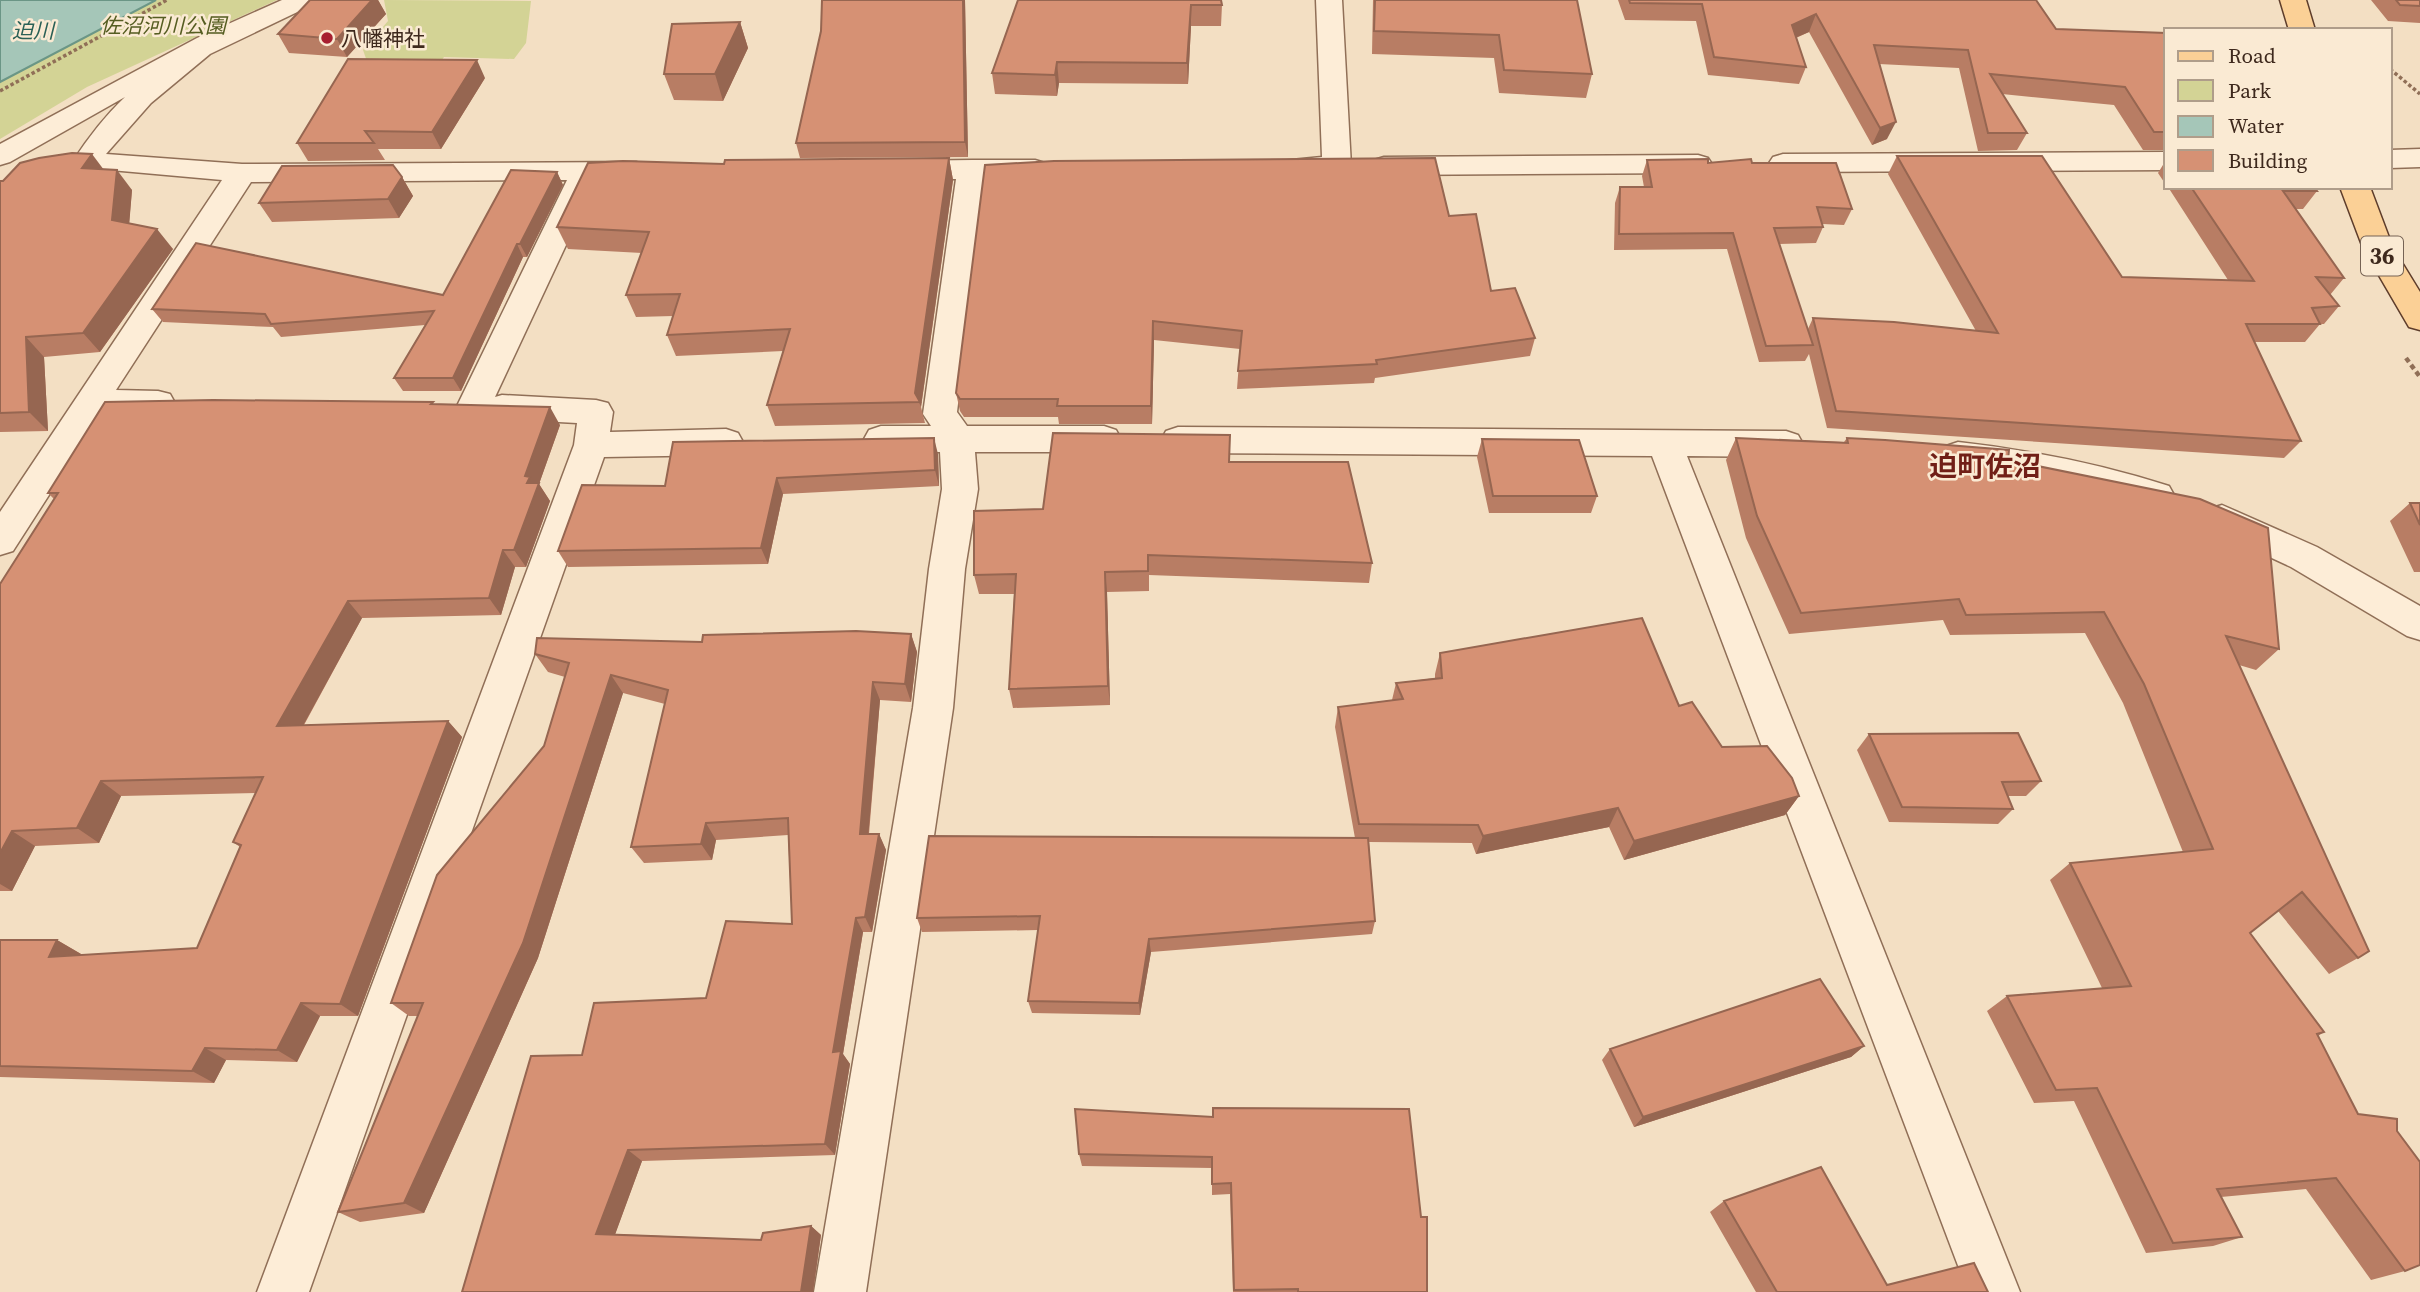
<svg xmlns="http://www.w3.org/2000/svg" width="2420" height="1292" viewBox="0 0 2420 1292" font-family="'Source Serif 4','Noto Sans JP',serif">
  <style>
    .green { fill: #d3d395 }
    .water { fill: #a5c6b8; stroke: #6b9686; stroke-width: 2 }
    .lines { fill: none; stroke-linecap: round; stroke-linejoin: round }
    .street-casing { stroke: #906f57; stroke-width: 3 }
    .primary-casing { stroke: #5e3d2b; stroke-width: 3 }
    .path-far1 { stroke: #906f57; stroke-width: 3.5; stroke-dasharray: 3.5 2.5; stroke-linecap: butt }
    .path { stroke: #906f57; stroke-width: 4.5; stroke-dasharray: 5 3.5; stroke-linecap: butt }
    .street { fill: #fdedd7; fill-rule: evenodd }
    .primary { fill: #fbd096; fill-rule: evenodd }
    .wall { fill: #b87d64 }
    .shaded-wall { fill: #966651 }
    .building { fill: #d69174; stroke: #966651; stroke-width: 2 }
    .poi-dot { fill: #a71f30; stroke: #faead3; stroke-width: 2.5 }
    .labels { text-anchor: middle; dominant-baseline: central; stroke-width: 5; stroke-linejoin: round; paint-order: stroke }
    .far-park-label { font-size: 21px; font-style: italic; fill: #555d21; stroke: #faead3 }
    .far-water-label { font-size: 21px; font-style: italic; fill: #2a6056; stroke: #faead3 }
    .far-poi-label { font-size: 21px; fill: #3e291d; stroke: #faead3; text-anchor: start }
    .shield { fill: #faead3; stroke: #766354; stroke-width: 2 }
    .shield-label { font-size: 23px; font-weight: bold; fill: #3e291d }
    .quarter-label { font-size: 28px; font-weight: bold; fill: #711f17; stroke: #faead3 }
  </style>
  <rect width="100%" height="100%" fill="#f3dfc3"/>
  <path class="green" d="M156 0H277L87 87 0 139V82Z
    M384 0 531 1 526 43 514 59 444 57 431 75 370 70 363 50 388 21Z"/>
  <path class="water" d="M0 0H156L0 82Z"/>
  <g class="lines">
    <defs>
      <path id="street" d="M282 0H316L312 5 210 54 151 103 106 154 242 164 636 162 646 165 651 171 646 177 593 180 595 183 495 397 502 395 596 400 608 403 613 412 610 432 726 429 738 433 743 442 738 451 726 455 604 457 309 1292H257L574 445 577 423 502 419 490 416 488 411 474 418 462 415 457 406 567 180 251 182 116 390 158 391 170 394 175 403 170 412 158 415 101 414 13 551 0 555V512L222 180 77 167 73 161C88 138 105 116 125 97L10 162 0 165V144L197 38Z
        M1316 0H1342L1351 166 1347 172C1327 177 1301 178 1281 173L1277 167 1281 161 1322 157Z
        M2420 149V167L2390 168V150Z
        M2166 152V170L1783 172 1773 169 1769 163 1773 157 1783 154Z
        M1698 155 1708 158 1712 164 1708 170 1698 173 1384 175 1374 172 1370 166 1374 160 1384 157Z
        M972 160H1035L1045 163 1049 169 1045 175 1035 178H985L957 412 967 426H1104L1116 430 1121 439 1116 448 1104 452H975L978 489 965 569 953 708 866 1292H814L913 708 929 569 942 489 940 452H881L869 448 864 439 869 430 881 426H931L923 414 956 179H899L889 176 884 170 889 164 899 161Z
        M1178 427 1786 431 1798 435 1803 444 1798 453 1786 457 1687 456 2020 1292H1968L1652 456 1178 453 1166 449 1161 440 1166 431Z
        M1958 442C2030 450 2100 464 2169 486L2174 495 2169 504 2156 508 2058 483 1946 464 1941 455 1946 446Z
        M2222 505 2317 547 2420 606V640L2407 636 2291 567 2209 529 2204 519 2209 509Z"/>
      <path id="primary" d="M2280 0H2306L2315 30H2289Z
        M2340 187H2370L2393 248 2420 292V330L2409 327 2363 248Z"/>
    </defs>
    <use href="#street" class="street-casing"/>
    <use href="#primary" class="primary-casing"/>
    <path class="path-far1" d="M2390 69 2420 94
      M0 91 167 0"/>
    <path class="path" d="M2406 358 2420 377"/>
    <use href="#street" class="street"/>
    <use href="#primary" class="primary"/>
  </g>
  <path class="wall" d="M310 0H378L386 14 347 57 289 53 278 34Z
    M965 0 968 157 800 158 796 143 821 31Z
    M1018 0 1222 5 1221 26H1191L1188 84 1059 83 1057 96 995 94 992 73Z
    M1373 0H1577L1592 74 1586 98 1499 93 1494 58 1372 54Z
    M1618 0H2036L2056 29 2166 33V150H2143L2114 105 2002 94 2027 133 2017 150 1978 151 1959 68 1879 64 1887 139 1872 145 1809 32 1796 38 1806 67 1799 84 1708 75 1696 21 1625 20Z
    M2371 0H2420V23L2388 21Z
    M740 22 748 48 723 101 674 100 664 74Z
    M485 78 441 149H378L385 160 308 161 297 143Z
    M1897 156 2122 277 2228 280 2168 187H2314L2317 191 2303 209H2296L2344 278 2330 295 2339 306 2324 324H2320L2305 342H2254L2301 441 2284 458 1827 428 1809 354 1805 361 1759 362 1727 249 1614 250 1615 203 1620 187H1644L1642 176 1647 160 1708 163H1752L1852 209 1844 225 1823 224V227L1816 243 1779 244 1808 329 1813 318 1976 331 1888 174Z
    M949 158 953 180 921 407 925 423 775 426 767 405 783 351 676 356 667 335 673 316 636 317 626 295 642 253 568 249 557 227 724 164Z
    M2166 160V185L2158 173Z
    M985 165 1449 216 1491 291 1535 338 1530 356 1375 378 1374 383 1237 389 1240 349 1154 340 1152 424H1059L1058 417H964L960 411 956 393Z
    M103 169 132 190 129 223 173 249 100 352 44 357 48 431 0 432V181Z
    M557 172 563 185 527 257H523L461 391H403L394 378 425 325 281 337 273 327 163 322 152 309 443 295Z
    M402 177 413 196 399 218 272 222 259 203Z
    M434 404 560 425 539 484 550 501 526 567H515L501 615 362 618 304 725 448 721 462 737 358 1016H320L297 1062 226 1060 214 1083 0 1077V940H57L81 954 80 955 197 948 240 847 233 842 256 793 121 796 99 843 35 846 12 891H0V584L54 499 48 493Z
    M1736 438 1844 442 1847 438 2008 460 2279 649 2256 670 2239 665 2358 958 2329 974 2278 911 2250 933 2324 1032 2318 1036 2405 1271 2371 1280 2306 1189 2221 1197 2242 1237 2213 1246 2146 1253 2074 1101 2034 1103 1987 1011 2007 996 2102 988 2050 880 2070 863 2183 852 2123 703 2085 633 1950 635 1943 620 1789 634 1746 538 1726 460Z
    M1482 439 1597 496 1591 513H1489L1477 457Z
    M938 454 939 486 783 494 768 564 568 567 558 551 665 486Z
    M1230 462 1372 563 1369 583 1149 575V591L1107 592 1110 705 1013 708 1009 689 1014 594H979L974 575 1043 509Z
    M2410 503H2420V572H2414L2390 521Z
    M911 634 917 652 911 702 880 700 869 834H879L886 850 872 932H863L843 1054 850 1064 835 1155 642 1161 615 1234 761 1240 811 1226 821 1235 813 1292H462L582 1055 706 998 792 924 788 835 716 840 712 860 644 863 631 847 665 704 623 693 538 958 424 1213 360 1222 338 1212 418 1016H409L391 1003 544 746 565 677 548 672 535 654 702 642Z
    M1440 653 1679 706 1722 747 1799 796 1785 815 1624 860 1609 827 1476 854 1472 843 1369 842 1375 921 1372 934 1151 952 1140 1015 1032 1013 1028 1001 1038 930 922 932 917 918 1355 838 1335 727 1338 707 1392 700 1396 683 1435 678V674Z
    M1869 734 2041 781 2026 796H2008L2013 809 1998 824 1889 822 1857 750Z
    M1864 1046 1851 1057 1634 1127 1602 1060 1610 1049Z
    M1213 1117 1427 1292H1233L1230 1194 1212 1195V1168L1082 1166 1079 1154Z
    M1724 1201 1887 1285 1988 1292H1756L1710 1212Z"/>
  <path class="shaded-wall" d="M372 0H378L386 14 347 57 337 39Z
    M963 0H965L968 157 965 142Z
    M1191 5V26L1188 84 1187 63Z
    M1816 14 1809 32 1785 42 1792 25Z
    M740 22 748 48 723 101 715 74Z
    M477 60 485 78 441 149 432 132Z
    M1057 62 1059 83 1057 96 1055 75Z
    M1896 122 1887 139 1872 145 1880 128Z
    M92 154 107 174 82 168Z
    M949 158 953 180 921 407 915 393Z
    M117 170 132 190 128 239 112 220Z
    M557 172 563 185 527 257 520 244Z
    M402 177 413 196 399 218 388 199Z
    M157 229 173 249 100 352 83 333Z
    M517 244 523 257 461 391 453 378Z
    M1153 321 1154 340 1152 424 1151 406Z
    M26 337 44 357 48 431 29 412Z
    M550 407 560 425 539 484 550 501 526 567 514 550 527 483 525 476Z
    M934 438 938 454 939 486 935 470Z
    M777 478 783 494 768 564 761 548Z
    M503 550 515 567 501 615 489 598Z
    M1105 572 1107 592 1110 705 1108 686Z
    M348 601 362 618 294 742 277 726Z
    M911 634 917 652 911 702 905 684Z
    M611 675 623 693 538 958 424 1213 404 1203Z
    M873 682 880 700 867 850 860 834Z
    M448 721 462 737 358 1016 340 1004Z
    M101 781 121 796 99 843 77 828Z
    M1799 796 1785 815 1624 860 1634 841Z
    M1618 808 1609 827 1476 854 1483 836Z
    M706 823 716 840 712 860 701 844Z
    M12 831 35 846 12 891 0 884V853Z
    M879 834 886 850 872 932 865 917Z
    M856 918 863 932 843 1054 850 1064 835 1155 825 1144 833 1052Z
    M1149 939 1151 952 1140 1015 1139 1003Z
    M57 940 81 954 73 970 49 957Z
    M301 1003 320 1016 297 1062 277 1050Z
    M1864 1046 1851 1057 1634 1127 1643 1117Z
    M205 1048 226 1060 214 1083 192 1071Z
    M628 1150 642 1161 612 1243 596 1234Z
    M811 1226 821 1235 813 1292H801Z"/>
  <path class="building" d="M310 0H372L337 39 278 34Z
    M822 0H963L965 142 796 143 821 31Z
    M1018 0H1221L1222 5H1191L1187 63 1057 62 1055 75 992 73Z
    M1375 0H1577L1592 74 1504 70 1499 35 1374 31Z
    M1629 0H2036L2056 29 2166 33V132H2154L2125 87 1990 74 2027 133H1988L1968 50 1874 45 1896 122 1880 128 1816 14 1792 25 1806 67 1714 57 1702 4 1630 3Z
    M2396 0H2420V6L2400 5Z
    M740 22 715 74H664L672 24Z
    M348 59 477 60 432 132 365 131 374 143H297Z
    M72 153 92 154 82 168 117 170 112 220 157 229 83 333 26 337 29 412 0 413V181H3L20 163 39 158Z
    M1897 156H2042L2122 277 2254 281 2191 187H2314L2317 191H2283L2344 278 2316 277 2339 306 2312 308 2320 324H2246L2301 441 1836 411 1813 318 1894 322 1998 333Z
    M949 158 915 393 920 402 767 405 790 329 667 335 680 294 626 295 649 232 557 227 588 163 623 161 724 164 725 160Z
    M1435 158 1449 216 1476 214 1491 291 1515 288 1535 338 1376 360 1377 364 1238 371 1242 331 1153 321 1151 406H1057L1058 399H960L956 393 985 165 1054 161Z
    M1708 159V163L1751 159 1752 163H1836L1852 209 1817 207 1823 227 1774 228 1813 345 1766 346 1733 233 1619 234 1620 187H1652L1647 160Z
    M393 165 402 177 388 199 259 203 282 166Z
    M511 170 557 172 520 244H517L453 378H394L434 311 271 324 265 314 152 309 196 243 443 295Z
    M213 400 433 402 431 404 550 407 525 476 530 477 527 483H539L514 550H503L489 598 348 601 277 726 448 721 340 1004 301 1003 277 1050 205 1048 192 1071 0 1066V940H57L49 957 197 948 241 845 233 842 263 777 101 781 77 828 12 831 0 853V584L58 493H48L105 402Z
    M1053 433 1230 435 1229 462H1348L1372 563 1148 555V571L1105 572 1108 686 1009 689 1016 574 974 575V511L1043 509Z
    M934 438 935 470 777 478 761 548 558 551 582 485 665 486 673 442Z
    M1736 438 1848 443 1847 438 1885 440 2009 450 2008 460 2200 499 2268 528 2279 649 2226 636 2369 951 2358 958 2302 892 2250 933 2324 1032 2317 1034 2358 1114 2397 1119V1131L2420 1162V1265L2405 1271 2336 1178 2217 1189 2242 1237 2173 1243 2097 1088 2056 1090 2007 996 2131 986 2070 863 2213 849 2144 684 2104 612 1966 615 1959 599 1801 613 1757 516Z
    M1482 439 1579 440 1597 496H1493Z
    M2410 503H2420V525Z
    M1642 618 1679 706 1692 702 1722 747 1767 746 1792 778 1799 796 1634 841 1618 808 1483 836 1478 825 1359 824 1338 707 1403 699 1396 683 1442 678 1440 653Z
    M856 631 911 634 905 684 873 682 860 834H879L865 917 856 918 833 1052 841 1051 825 1144 628 1150 596 1234 761 1240 763 1233 811 1226 801 1292H462L531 1056 582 1055 594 1003 706 998 726 921 792 924 788 818 706 823 701 844 631 847 668 690 611 675 523 943 404 1203 338 1212 423 1003H391L437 875 544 746 569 663 535 654 537 638 702 642 703 635Z
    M2018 733 2041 781 2002 782 2013 809 1902 807 1869 734Z
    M929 836 1368 838 1375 921 1149 939 1139 1003 1028 1001 1040 916 917 918Z
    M1820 979 1864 1046 1643 1117 1610 1049Z
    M1213 1108 1409 1109 1421 1217H1427V1292H1298V1289L1234 1290 1231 1183 1212 1184V1157L1079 1154 1075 1109 1213 1117Z
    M1821 1167 1887 1285 1974 1263 1988 1292H1777L1724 1201Z"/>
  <circle class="poi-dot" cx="327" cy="38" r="7"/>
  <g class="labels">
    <g class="far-park-label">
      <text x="163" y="25">佐沼河川公園</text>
    </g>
    <g class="far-water-label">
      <text x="33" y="30">迫川</text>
    </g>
    <g class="far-poi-label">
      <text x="341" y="38">八幡神社</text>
    </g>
    <rect class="shield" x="2361" y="236.5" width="42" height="39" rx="5"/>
    <g class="shield-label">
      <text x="2382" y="256">36</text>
    </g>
    <g class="quarter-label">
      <text x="1985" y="466">迫町佐沼</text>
    </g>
  </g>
  <rect x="2164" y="28" width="228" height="161" fill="#faead3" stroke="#af9d8a" stroke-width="2"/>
  <rect x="2178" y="51" width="35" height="10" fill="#fbd096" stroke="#af9d8a" stroke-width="2"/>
  <text x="2228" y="63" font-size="21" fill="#3e291d">Road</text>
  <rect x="2178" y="80" width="35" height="21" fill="#d3d395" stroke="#af9d8a" stroke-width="2"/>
  <text x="2228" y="98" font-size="21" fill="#3e291d">Park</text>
  <rect x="2178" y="116" width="35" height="21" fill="#a5c6b8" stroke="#af9d8a" stroke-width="2"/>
  <text x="2228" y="133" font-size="21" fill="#3e291d">Water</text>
  <rect x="2178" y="150" width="35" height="21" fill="#d69174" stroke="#af9d8a" stroke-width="2"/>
  <text x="2228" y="168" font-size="21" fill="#3e291d">Building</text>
</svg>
